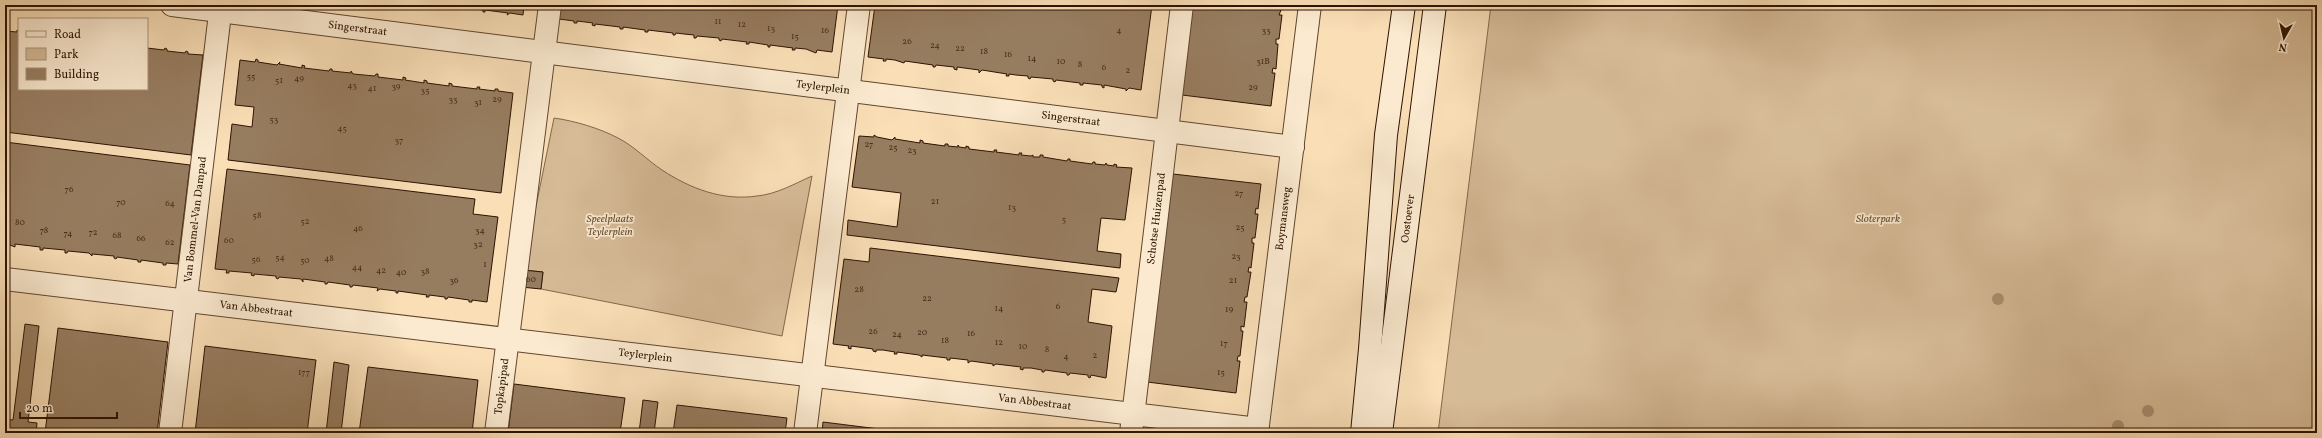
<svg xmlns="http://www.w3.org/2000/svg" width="2322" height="438" viewBox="0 0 2322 438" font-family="Vollkorn,serif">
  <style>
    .green { fill: #d6bb97; stroke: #82674c }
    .building { fill: #977d60; stroke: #2d1302 }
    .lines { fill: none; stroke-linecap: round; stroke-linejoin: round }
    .street-casing { stroke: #60462f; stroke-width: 24 }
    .secondary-casing { stroke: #2d1302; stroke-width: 24 }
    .street { stroke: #fbead0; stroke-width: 22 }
    .secondary { stroke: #fbead0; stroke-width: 22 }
    .tree { fill: #a98f70 }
    .labels { text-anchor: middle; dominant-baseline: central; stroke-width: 3.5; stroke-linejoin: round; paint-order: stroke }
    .number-label { font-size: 9px; fill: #482e1a }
    .street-label { font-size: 11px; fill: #2d1302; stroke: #fbead0 }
    .park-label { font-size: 11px; font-style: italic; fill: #684e36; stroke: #fbead0 }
  </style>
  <rect width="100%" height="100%" fill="#f9deb6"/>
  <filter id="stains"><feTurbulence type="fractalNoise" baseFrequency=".005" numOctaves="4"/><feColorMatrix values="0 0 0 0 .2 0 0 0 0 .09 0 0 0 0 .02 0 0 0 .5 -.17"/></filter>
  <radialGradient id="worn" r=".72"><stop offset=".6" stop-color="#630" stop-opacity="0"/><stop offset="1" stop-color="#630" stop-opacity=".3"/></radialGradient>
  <path class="green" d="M1491 5H2317V433H1438Z
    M554 118C575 121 599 128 618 138 634 146 647 160 662 170 691 189 723 201 757 196 777 194 794 184 812 176L782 336 541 289 543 272 523 270Z"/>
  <path class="building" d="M444 5H524L523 15 510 13 507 15 508 13 485 10V12H483V10L461 7V9H459V7Z
    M561 5H838L832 52 817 50 816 53 806 49 795 48V50H792L793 48 770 45V47H768V45L749 42V44H746L747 42 722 39 721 41 719 40V38L697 36 696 38H694V35L684 34 676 33 675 35H673V33L648 30V32H645V30L623 27V29H620V27L595 24V26L592 25 593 23 577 21V23H574V21L559 19Z
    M875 5H1152L1141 90 1129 88 1126 91V89L1104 85V88L1102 87V85L1083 83V85H1080V83L1056 80 1055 82 1053 81V79L1031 77 1030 79 1028 78V76L1016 75 1009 74V76H1006L1007 74 982 70 979 73V70L957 67V70L954 69V67L936 65 935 67H933V65L905 61 904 63 895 60 886 59V61H883L884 59 868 57Z
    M1193 5H1283L1279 15H1282L1279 39H1276V44H1278L1276 69 1273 68 1272 73H1275L1271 106 1182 95Z
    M17 30 19 31V89H147V48L164 50 165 48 167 49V51L185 53 186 51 188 52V54L203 55 191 155 5 132V31L17 32Z
    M256 59 258 60V62L277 65 280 62 279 64 302 68V65L305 66 304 68 329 71 330 69H332V71L351 73V71L353 74 375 76 376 74H378V77L403 80V77L406 78 405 80 424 83V80L427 81V83L449 86V83L452 84V86L477 89V87H480L479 89 495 91V89H498V91L513 93 501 193 228 160 232 124 252 127 254 107 235 105 240 60 255 62Z
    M874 135 877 137 892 140 895 137V139L920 143V140L923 141V143L945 146V144H948V146L958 147V145L959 147 966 148V146L969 147V149L994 152V150H997L996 152 1019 155V153H1022L1021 155 1031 156 1033 155V157H1040V155H1043V157L1067 161 1068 159H1070V161L1092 164 1093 162H1095V164L1105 165 1106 163 1107 165 1114 166V164L1117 165 1116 167 1132 168 1125 220 1101 218 1097 251 1121 254 1120 268 847 235 848 220 897 227 901 193 852 187 859 136 874 137Z
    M5 142 190 165 178 264 166 263V265H163V263L141 260V262H138V260L117 257 116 259 114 258V256L92 254V256L89 253 68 251 67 253H65V250L43 248V250H40V247L15 244V247L5 243Z
    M227 169 475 199 473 214 498 217 487 302 472 300V302H469V300L448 297 447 299H445V297L429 295V297H426L427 295 398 291V293H396V291L380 289 377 291 378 288 353 285 352 287H350V285L328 282 327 284H325V282L303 279V282L301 279 279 277 278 279 276 278V276L254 274V276L251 275 252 273 229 271V273H226L227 270 215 269Z
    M1173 174 1261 184 1258 209 1256 208 1255 214H1258L1255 238H1252V243H1254L1251 268 1249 267 1248 272H1251L1247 297H1245L1244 302H1247L1244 327 1241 326V331H1243L1240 356H1238L1237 361H1240L1236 393 1147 382Z
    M870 248 1119 278 1116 292 1092 289 1088 322 1112 326 1106 378 1091 375 1090 378 1088 377V375L1070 373 1069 375H1067V373L1045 370 1044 372H1042V370L1031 368H1023V370L1020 369 1021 367 996 364 993 366V364L971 361 968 363V360L950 358V360H947V358L922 355V357L919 355 897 352V354H894L895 352 883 350H876V352L873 351V349L851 346V349L848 348 849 346 833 344 844 259 869 262Z
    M523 270 543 272 541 289 521 287Z
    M25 324 39 326 28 422 37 423 36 433H5V419L13 420Z
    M58 328 168 342 157 433H45Z
    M205 346 316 360 307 433H195Z
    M334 362 349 365 341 433H326Z
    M368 367 478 380 472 433H359Z
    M514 384 625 398 620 433H508Z
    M643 400 658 402 654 433H639Z
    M677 405 787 418 785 433H673Z
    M823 422 911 433H822Z"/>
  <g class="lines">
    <defs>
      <g id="street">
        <path id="s1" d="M172 5 1293 147"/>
        <path id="s2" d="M5 279 1258 429"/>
        <path id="s3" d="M170 433 221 5"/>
        <path id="s4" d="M496 433 550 5"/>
        <path d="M805 433 859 5"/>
        <path id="s5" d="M1131 433 1182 5"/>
        <path id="s6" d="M1257 433 1310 5"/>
      </g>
      <g id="secondary">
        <path d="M1362 433 1370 349 1386 135 1404 5"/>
        <path id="s7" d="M1381 433 1435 5"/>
      </g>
    </defs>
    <use href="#street" class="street-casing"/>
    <use href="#secondary" class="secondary-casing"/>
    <use href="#street" class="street"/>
    <use href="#secondary" class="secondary"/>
  </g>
  <g class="tree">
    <circle cx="1998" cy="299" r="6"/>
    <circle cx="2148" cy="411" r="6"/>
    <circle cx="2118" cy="426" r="6"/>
  </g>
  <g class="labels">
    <g class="number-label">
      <text x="718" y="21">11</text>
      <text x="742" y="24">12</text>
      <text x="771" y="28">13</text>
      <text x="825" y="30">16</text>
      <text x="1119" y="30">4</text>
      <text x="1266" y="30">33</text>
      <text x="795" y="36">15</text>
      <text x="907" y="41">26</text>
      <text x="935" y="45">24</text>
      <text x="960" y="48">22</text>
      <text x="984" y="51">18</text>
      <text x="1008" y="54">16</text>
      <text x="1032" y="58">14</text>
      <text x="1061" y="61">10</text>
      <text x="1263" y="61">31B</text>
      <text x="1080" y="64">8</text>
      <text x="1104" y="67">6</text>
      <text x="1128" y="70">2</text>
      <text x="251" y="76">55</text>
      <text x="299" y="78">49</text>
      <text x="279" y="80">51</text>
      <text x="352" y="85">43</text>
      <text x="396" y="86">39</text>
      <text x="1253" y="87">29</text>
      <text x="372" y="88">41</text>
      <text x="425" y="90">35</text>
      <text x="453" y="99">33</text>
      <text x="497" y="99">29</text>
      <text x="478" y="102">31</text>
      <text x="274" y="119">53</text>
      <text x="342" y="128">45</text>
      <text x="399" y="140">37</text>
      <text x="869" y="144">27</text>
      <text x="893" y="147">25</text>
      <text x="912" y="150">23</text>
      <text x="69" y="189">76</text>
      <text x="1239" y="193">27</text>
      <text x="935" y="201">21</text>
      <text x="121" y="202">70</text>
      <text x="170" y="203">64</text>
      <text x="1012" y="207">13</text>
      <text x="257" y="215">58</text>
      <text x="1064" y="219">5</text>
      <text x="305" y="221">52</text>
      <text x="20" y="222">80</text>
      <text x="1240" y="227">25</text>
      <text x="358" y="228">46</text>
      <text x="44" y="230">78</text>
      <text x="480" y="230">34</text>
      <text x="93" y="232">72</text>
      <text x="68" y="233">74</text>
      <text x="117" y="235">68</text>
      <text x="141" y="238">66</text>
      <text x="229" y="240">60</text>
      <text x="170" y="242">62</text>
      <text x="478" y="244">32</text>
      <text x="1236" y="256">23</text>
      <text x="280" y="257">54</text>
      <text x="329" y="258">48</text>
      <text x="256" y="259">56</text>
      <text x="305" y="260">50</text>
      <text x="485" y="264">1</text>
      <text x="357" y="267">44</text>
      <text x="381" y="270">42</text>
      <text x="425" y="271">38</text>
      <text x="401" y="272">40</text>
      <text x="531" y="279">60</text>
      <text x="454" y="280">36</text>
      <text x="1233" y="280">21</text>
      <text x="859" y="289">28</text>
      <text x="927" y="298">22</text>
      <text x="1058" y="306">6</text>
      <text x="999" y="308">14</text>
      <text x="1229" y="309">19</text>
      <text x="873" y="331">26</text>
      <text x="922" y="332">20</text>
      <text x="971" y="333">16</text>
      <text x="897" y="334">24</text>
      <text x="945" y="340">18</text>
      <text x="999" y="342">12</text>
      <text x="1224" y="343">17</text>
      <text x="1023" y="346">10</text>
      <text x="1047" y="349">8</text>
      <text x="1095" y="355">2</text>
      <text x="1066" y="356">4</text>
      <text x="304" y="372">177</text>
      <text x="1221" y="372">15</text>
    </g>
    <g class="street-label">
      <text stroke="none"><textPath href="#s1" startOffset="187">Singerstraat</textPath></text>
      <text stroke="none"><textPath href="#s1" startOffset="656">Teylerplein</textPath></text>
      <text stroke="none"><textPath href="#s1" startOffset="906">Singerstraat</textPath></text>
      <text stroke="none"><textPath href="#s3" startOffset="215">Van Bommel-Van Dampad</textPath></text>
      <text stroke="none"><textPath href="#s5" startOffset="216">Schotse Huizenpad</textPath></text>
      <text stroke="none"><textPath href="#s6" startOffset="216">Boymansweg</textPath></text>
      <text stroke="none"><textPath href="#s7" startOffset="216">Oostoever</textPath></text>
      <text stroke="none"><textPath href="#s2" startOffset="253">Van Abbestraat</textPath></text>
      <text stroke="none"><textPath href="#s2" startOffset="645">Teylerplein</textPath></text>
      <text stroke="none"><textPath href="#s4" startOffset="47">Topkapipad</textPath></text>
      <text stroke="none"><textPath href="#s2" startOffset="1037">Van Abbestraat</textPath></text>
    </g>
    <g class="park-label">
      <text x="610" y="219">Speelplaats<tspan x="610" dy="13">Teylerplein</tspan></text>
      <text x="1878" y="219">Sloterpark</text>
    </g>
  </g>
  <rect width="2322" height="438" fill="none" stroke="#f9deb6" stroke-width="20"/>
  <rect x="6" y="6" width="2310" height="426" fill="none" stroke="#2d1302" stroke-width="2"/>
  <rect x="10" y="10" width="2302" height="418" fill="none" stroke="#2d1302"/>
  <rect x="18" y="18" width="130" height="72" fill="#fbead0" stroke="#a9947e"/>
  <rect x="26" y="31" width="20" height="6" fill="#fbead0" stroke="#a9947e"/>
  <text x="54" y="38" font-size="12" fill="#2d1302">Road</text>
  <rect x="26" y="48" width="20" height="12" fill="#d6bb97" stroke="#a9947e"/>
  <text x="54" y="58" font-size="12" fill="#2d1302">Park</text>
  <rect x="26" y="68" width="20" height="12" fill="#977d60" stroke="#a9947e"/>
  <text x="54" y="78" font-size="12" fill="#2d1302">Building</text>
  <g transform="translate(2284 38) rotate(188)" stroke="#fbead0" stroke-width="3" paint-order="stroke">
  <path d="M0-3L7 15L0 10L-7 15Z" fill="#2d1302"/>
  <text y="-6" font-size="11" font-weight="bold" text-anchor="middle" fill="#2d1302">N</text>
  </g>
  <path d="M20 412v6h97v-6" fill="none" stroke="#2d1302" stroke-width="2"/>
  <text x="26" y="412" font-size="12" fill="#2d1302" stroke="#fbead0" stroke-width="3" paint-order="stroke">20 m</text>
  <rect width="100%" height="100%" filter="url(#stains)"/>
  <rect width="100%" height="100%" fill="url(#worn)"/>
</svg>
